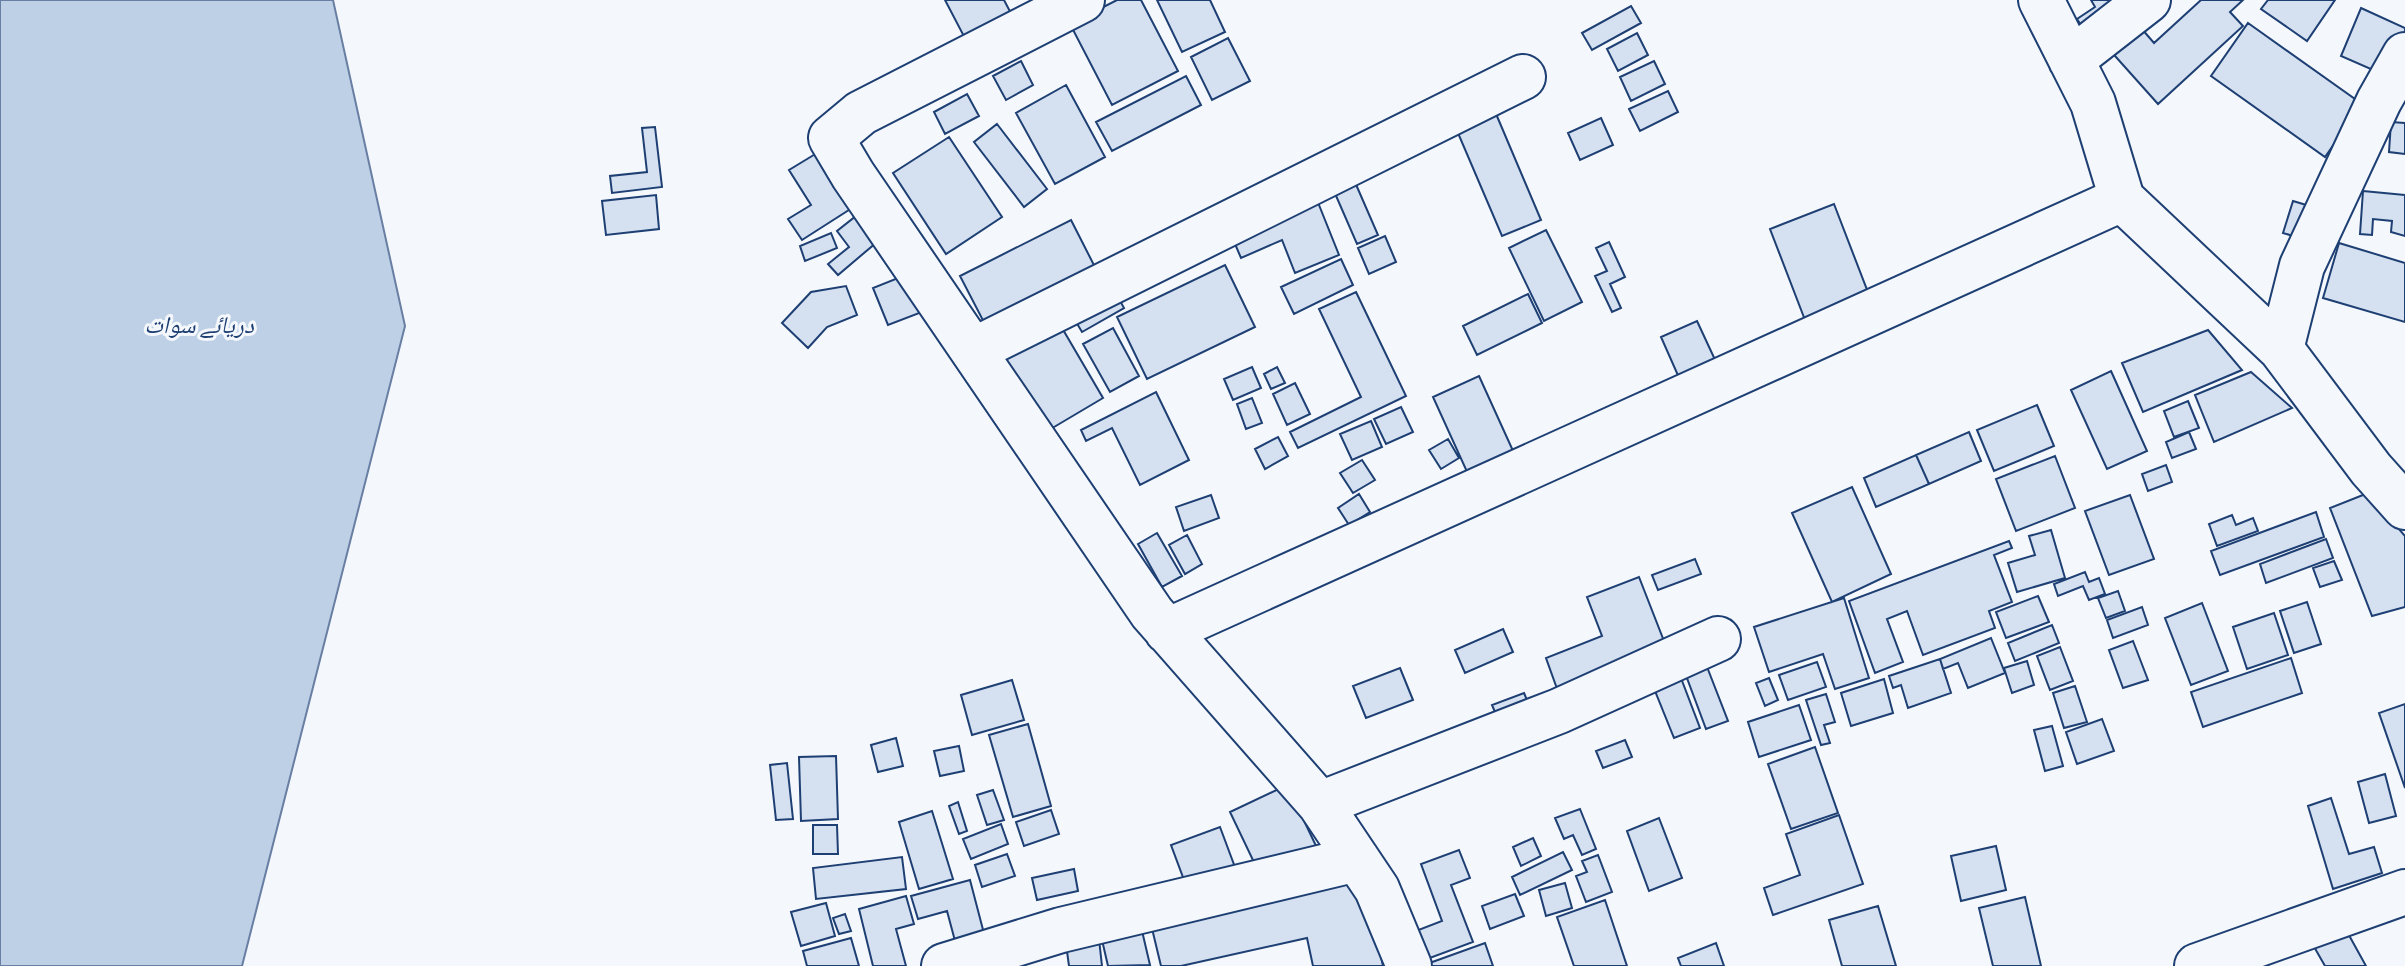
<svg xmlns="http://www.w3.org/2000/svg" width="2405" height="966" viewBox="0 0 2405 966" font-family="Cabin,'Noto Naskh Arabic',sans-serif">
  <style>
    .water { fill: #bed0e5; stroke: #687fa3; stroke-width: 2 }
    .building { fill: #d5e0f0; stroke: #1d3f73; stroke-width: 2 }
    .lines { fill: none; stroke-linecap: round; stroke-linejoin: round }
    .minor-casing { stroke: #1d3f73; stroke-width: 48 }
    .minor { stroke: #f4f7fb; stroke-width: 44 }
    .labels { text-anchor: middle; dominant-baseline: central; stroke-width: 6; stroke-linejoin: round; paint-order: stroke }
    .water-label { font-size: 24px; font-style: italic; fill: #1d3f73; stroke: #f4f7fb }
  </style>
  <rect width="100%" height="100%" fill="#f4f7fb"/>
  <path class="water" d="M0 0H333L405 326 242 966H0Z"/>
  <path class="building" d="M945 0H1004L1015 21 969 46Z
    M1117 0H1141L1178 71 1112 105 1070 24Z
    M1157 0H1210L1225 32 1182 52Z
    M2091 0H2114L2085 31 2077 19 2095 7Z
    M2201 0H2243L2230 12 2243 26 2158 104 2107 47 2135 21 2154 43Z
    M2268 0H2335L2307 41 2261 9Z
    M1631 6 1641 23 1592 50 1582 33Z
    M2361 8 2405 28V41L2389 77 2341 56Z
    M2248 23 2362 104 2325 157 2211 76Z
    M1637 33 1648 55 1618 71 1607 49Z
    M1228 38 1250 81 1212 100 1191 57Z
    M1021 61 1033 85 1006 100 993 76Z
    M1654 61 1665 84 1631 101 1620 77Z
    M1186 76 1201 105 1112 151 1096 122Z
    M1066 85 1105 157 1055 184 1016 113Z
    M1668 91 1678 112 1640 131 1629 109Z
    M967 94 979 116 945 134 934 112Z
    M1491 102 1541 220 1502 236 1452 119Z
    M1601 118 1613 145 1580 160 1568 133Z
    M2391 122 2405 123V154L2389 152Z
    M997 124 1047 189 1024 207 974 142Z
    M655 127 662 187 612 193 610 176 647 172 642 128Z
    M949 137 1002 217 946 254 893 173Z
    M817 153 852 208 802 240 788 219 811 205 789 170Z
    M1351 173 1378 235 1357 244 1330 182Z
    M1313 190 1339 255 1295 273 1282 240 1241 258 1227 225Z
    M2363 191 2405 195V236L2391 232 2392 221 2373 219 2372 235 2360 234Z
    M656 195 659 229 606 235 602 201Z
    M2293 201 2313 207 2303 239 2283 233Z
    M1834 204 1869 295 1805 320 1770 229Z
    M856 216 877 242 838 275 828 264 849 247 837 231Z
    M1071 220 1099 275 989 332 960 276Z
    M1546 230 1582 302 1544 321 1509 248Z
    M831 233 837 248 805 261 800 246Z
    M1385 236 1396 262 1369 274 1358 248Z
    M1609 242 1625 277 1610 284 1621 308 1612 312 1595 276 1607 271 1596 248Z
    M2339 243 2405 263V322L2323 298Z
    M1341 259 1353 285 1294 314 1281 287Z
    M1225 265 1255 327 1147 379 1117 317Z
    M908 274 922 312 888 325 873 288Z
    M846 286 857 315 827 327 808 348 782 323 811 292Z
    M1112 286 1124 308 1082 332 1069 310Z
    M1356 292 1406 396 1298 448 1290 432 1361 397 1319 309Z
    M1528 294 1542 323 1477 355 1463 326Z
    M1055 316 1103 398 1044 433 996 351Z
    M1697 321 1717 364 1680 380 1661 337Z
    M1113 328 1139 376 1110 392 1083 344Z
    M2208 330 2242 370 2143 412 2122 363Z
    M1252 367 1261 388 1233 400 1224 379Z
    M1277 367 1285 383 1271 389 1264 374Z
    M2111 371 2147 451 2107 469 2071 390Z
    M2251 372 2292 408 2214 442 2195 395Z
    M1479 376 1514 453 1468 474 1433 397Z
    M1295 383 1310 414 1287 425 1273 394Z
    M1156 392 1189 460 1140 485 1112 428 1086 441 1081 430Z
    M1252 398 1262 423 1246 429 1237 404Z
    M2188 401 2199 428 2174 437 2164 411Z
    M2037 405 2054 446 1994 471 1977 430Z
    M1401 407 1413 432 1386 444 1374 419Z
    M1371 421 1382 447 1352 460 1340 434Z
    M1969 432 1981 461 1929 484 1916 455Z
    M2189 432 2196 449 2172 458 2166 442Z
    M1278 437 1288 456 1265 469 1255 449Z
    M1448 439 1459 458 1441 469 1429 450Z
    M1916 455 1929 484 1876 507 1864 478Z
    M2055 456 2075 508 2016 531 1996 479Z
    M1362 460 1375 480 1353 493 1340 473Z
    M2166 465 2172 482 2148 491 2142 474Z
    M1852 487 1891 574 1832 602 1792 513Z
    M2368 493 2405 536V607L2372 616 2330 508Z
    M1359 494 1370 512 1349 525 1338 508Z
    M1211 495 1219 518 1184 531 1176 507Z
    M2130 495 2154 559 2109 575 2085 511Z
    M2316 512 2324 537 2220 575 2211 551Z
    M2232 515 2236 525 2253 518 2258 531 2217 546 2209 524Z
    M2051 530 2065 578 2017 592 2008 563 2035 555 2029 536Z
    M1157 533 1182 576 1162 587 1138 544Z
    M1187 535 1202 564 1185 574 1169 545Z
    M2326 539 2333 558 2266 583 2260 564Z
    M2009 541 2012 548 1994 555 2012 602 1989 611 1995 628 1923 655 1907 611 1887 619 1903 662 1875 673 1849 601Z
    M1695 559 1701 574 1658 590 1652 575Z
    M2334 561 2342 580 2320 587 2313 568Z
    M2085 572 2089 582 2099 578 2105 594 2089 600 2083 586 2058 596 2054 584Z
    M1639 577 1669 654 1560 697 1546 658 1602 636 1587 597Z
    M2118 591 2125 611 2106 618 2098 598Z
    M2038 596 2049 622 2006 638 1996 612Z
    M1844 598 1869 678 1835 689 1823 654 1769 672 1754 627Z
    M2307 602 2321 644 2294 653 2280 611Z
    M2202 603 2228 671 2191 685 2165 618Z
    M2142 607 2148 625 2113 638 2107 620Z
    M2274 613 2288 655 2247 669 2233 627Z
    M2052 625 2059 643 2015 661 2008 643Z
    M1503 629 1513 652 1465 673 1455 650Z
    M1991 638 2005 673 1968 688 1958 663 1943 669 1940 659Z
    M2133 641 2148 680 2123 688 2109 650Z
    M2060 647 2073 681 2050 690 2037 656Z
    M1702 654 1728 721 1706 729 1681 662Z
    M2291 658 2302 693 2203 727 2191 692Z
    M1940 659 1951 693 1908 708 1901 685 1893 688 1889 676Z
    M2027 661 2034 685 2012 693 2004 668Z
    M1817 662 1826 687 1788 700 1779 675Z
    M1676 665 1700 728 1674 738 1649 676Z
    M1400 668 1413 700 1366 718 1353 686Z
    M1769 678 1778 700 1765 706 1756 683Z
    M1884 679 1893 713 1851 726 1841 693Z
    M1012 680 1024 720 972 735 961 695Z
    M2075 686 2087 722 2064 728 2053 693Z
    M1524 693 1532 712 1500 724 1492 705Z
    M1826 694 1835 722 1824 725 1830 743 1821 745 1806 700Z
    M2405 704V788L2379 713Z
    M1799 705 1811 740 1759 757 1748 722Z
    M2102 719 2114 751 2077 764 2066 732Z
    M1028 724 1051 806 1013 817 989 735Z
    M2052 726 2063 766 2045 771 2034 730Z
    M896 738 903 766 878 772 871 745Z
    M1625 740 1632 757 1603 768 1596 751Z
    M959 746 964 771 940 776 934 751Z
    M1815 747 1838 813 1791 829 1768 764Z
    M836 756 838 819 801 821 799 757Z
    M787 763 793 819 776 820 770 765Z
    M2385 774 2396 816 2369 823 2358 782Z
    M1287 785 1318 850 1261 877 1230 812Z
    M993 790 1004 820 987 825 977 795Z
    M2331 798 2349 854 2374 847 2382 873 2333 889 2308 806Z
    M958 802 967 831 959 834 949 806Z
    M1580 809 1596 849 1582 855 1573 835 1564 839 1555 818Z
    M1051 810 1059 834 1024 846 1016 822Z
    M932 811 953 879 919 889 899 822Z
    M1839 815 1863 884 1773 915 1764 888 1800 875 1786 834Z
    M1659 818 1682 878 1649 891 1627 831Z
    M1001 824 1008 844 971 859 963 839Z
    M813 825H837L838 854H813Z
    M1220 827 1239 878 1190 896 1171 845Z
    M1533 838 1541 856 1521 866 1513 847Z
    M1996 846 2006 890 1961 901 1951 856Z
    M1459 850 1470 878 1451 885 1473 942 1419 962 1408 934 1442 921 1421 864Z
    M1563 852 1572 870 1520 895 1512 877Z
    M1007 854 1015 876 982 887 975 865Z
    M1598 855 1612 892 1586 902 1576 876 1587 872 1582 861Z
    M902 857 906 889 816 899 813 868Z
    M1074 869 1078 891 1037 900 1032 878Z
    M1362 869 1383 966H1313L1307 938 1181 966H1161L1149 916Z
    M970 880 987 945 958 952 947 911 918 919 911 896Z
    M1565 883 1572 908 1546 916 1539 890Z
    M1515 894 1524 916 1490 929 1482 906Z
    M906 896 914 924 896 929 906 966H873L859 909Z
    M2025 897 2041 966H1993L1979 908Z
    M1605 900 1627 966H1574L1557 917Z
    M826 903 835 936 801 946 791 912Z
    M1878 906 1896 966H1842L1829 920Z
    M845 914 851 931 839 934 833 918Z
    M1139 918 1150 965 1108 966 1099 927Z
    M2345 928 2366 966H2325L2313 945Z
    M851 938 859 966H807L803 951Z
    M1099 939 1102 966H1069L1066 944Z
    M1485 943 1493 966H1425L1424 965Z
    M1716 943 1724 966H1681L1678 958Z"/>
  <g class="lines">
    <defs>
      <path id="minor" d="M1082 0 861 113 831 138 853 175 1152 613 1320 804 1377 889 1409 966
        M2041 0 2093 103 2122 199 2281 349 2302 266 2379 101 2405 55
        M2071 60 2148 0
        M2281 349 2371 469 2405 507
        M974 350 1523 77
        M1167 631 2122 199
        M1320 804 1559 711 1718 639
        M944 966 1061 930 1357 859
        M2197 966 2405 892"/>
    </defs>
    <use href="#minor" class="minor-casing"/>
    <use href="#minor" class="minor"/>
  </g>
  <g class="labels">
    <g class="water-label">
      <text x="199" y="324">دریائے سوات</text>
    </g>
  </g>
</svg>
